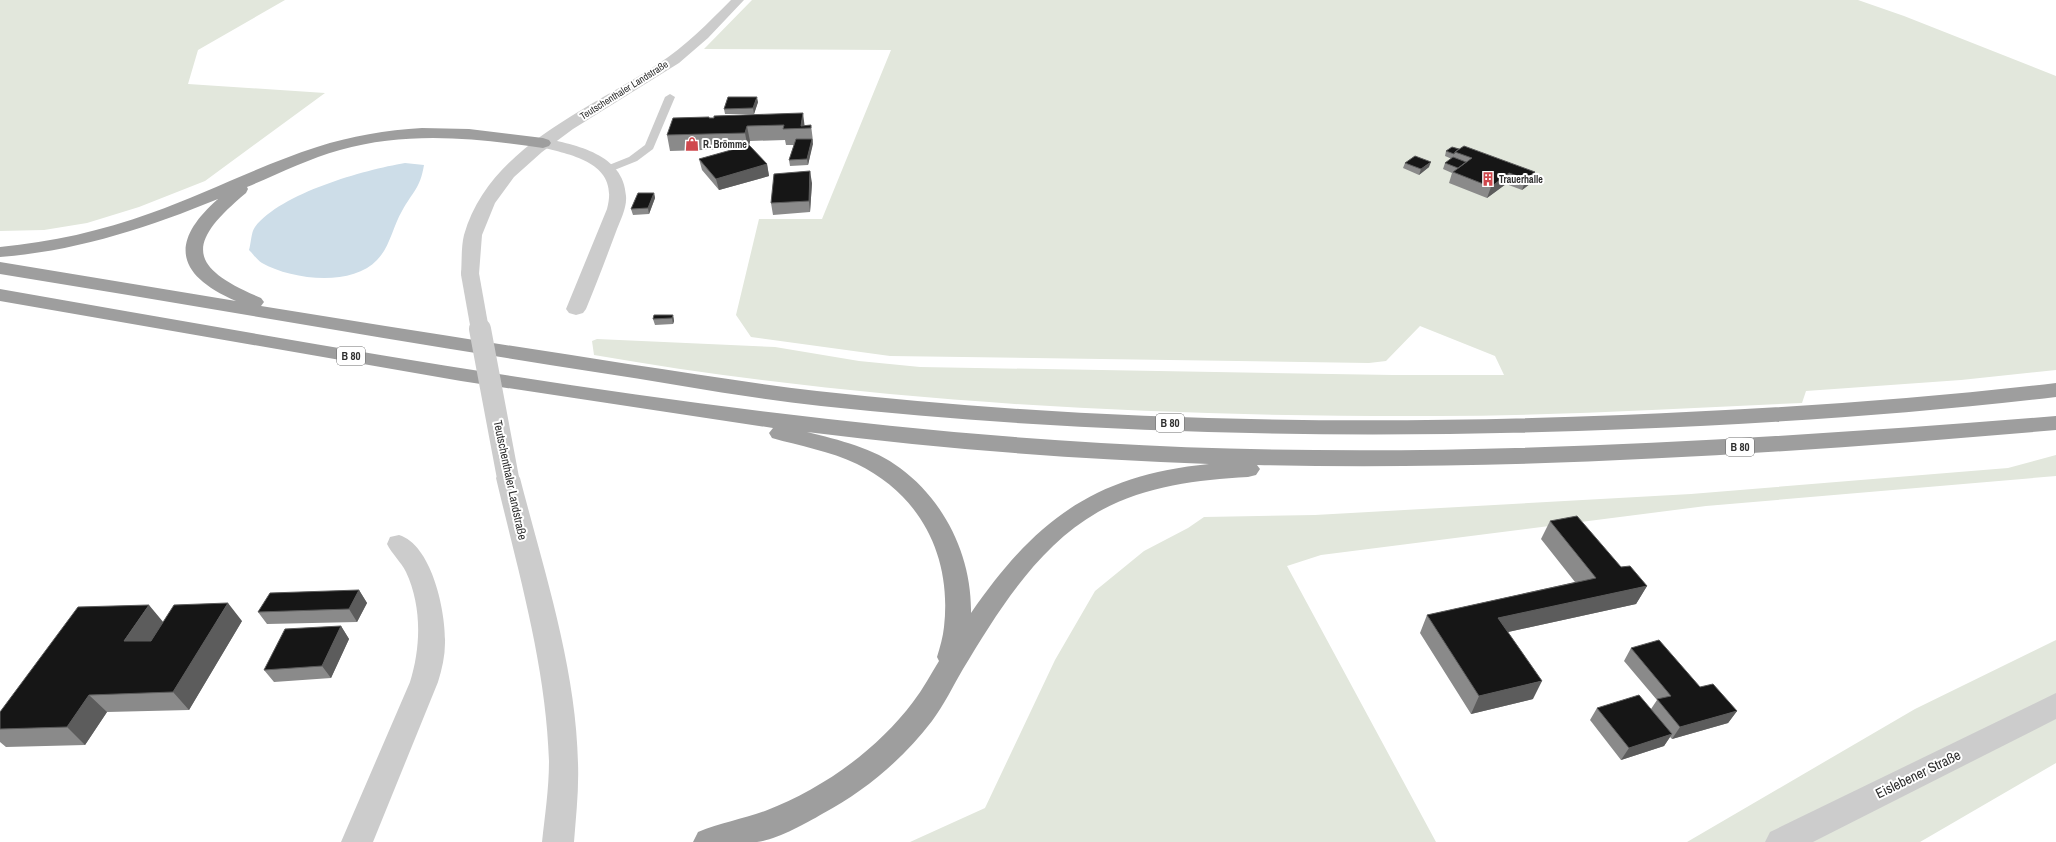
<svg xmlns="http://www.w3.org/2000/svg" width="2056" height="842" viewBox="0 0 2056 842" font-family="'Archivo Narrow',sans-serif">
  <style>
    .green { fill: #e2e7dc }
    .water { fill: #cddde8 }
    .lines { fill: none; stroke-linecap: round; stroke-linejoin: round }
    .service { fill: #ccc; fill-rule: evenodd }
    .minor { fill: #ccc; fill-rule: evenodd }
    .tertiary { fill: #ccc; fill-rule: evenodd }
    .trunk { fill: #9e9e9e; fill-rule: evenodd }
    .tertiary-bridge-far1 { stroke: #ccc; stroke-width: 18 }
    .tertiary-bridge { stroke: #ccc; stroke-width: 22 }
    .wall { fill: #8a8a8a }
    .shaded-wall { fill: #5c5c5c }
    .building { fill: #161616; stroke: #5c5c5c }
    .labels { text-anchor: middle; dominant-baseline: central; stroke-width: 4; stroke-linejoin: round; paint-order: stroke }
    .far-street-label { font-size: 10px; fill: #2f2f2f; stroke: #fff }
    .far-poi-label { font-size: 10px; font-weight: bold; fill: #2f2f2f; stroke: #fff; text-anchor: start }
    .shield { fill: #fff; stroke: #6d6d6d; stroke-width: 1 }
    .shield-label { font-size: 11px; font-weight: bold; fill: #2f2f2f }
    .street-label { font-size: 12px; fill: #2f2f2f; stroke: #fff }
    .near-street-label { font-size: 14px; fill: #2f2f2f; stroke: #fff }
  </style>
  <rect width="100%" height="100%" fill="#fff"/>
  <path class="green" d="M0 0H285L198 50 188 84 325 93 205 181 139 207 87 223 44 230 0 231Z
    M752 0H1858L1904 16 2056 76V370L1961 380 1806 391 1802 403C1680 408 1558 416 1437 416 1158 417 869 403 594 355L592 341 597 339 775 347 859 361 920 367 1393 375H1504L1495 356 1420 326 1386 361 1369 363 890 356 751 337 736 315 759 219H822L891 50 704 49Z
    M2056 455V476L1706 506 1321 555 1287 566 1436 842H910L985 808 1055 660 1095 591 1144 551 1188 528 1204 517 1315 515 1691 494 2008 468Z
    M2056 640V763L1920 842H1687L1915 709Z"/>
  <path class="water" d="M405 163 424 165C420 189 413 191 402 211 393 226 390 247 377 260 352 287 292 280 262 263 257 260 253 254 249 250 251 244 251 232 255 227 281 193 364 170 405 163Z"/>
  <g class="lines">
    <path class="service" d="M670 94 675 97 653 149 637 161 612 171H604L603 169 604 167 629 157 645 145 665 97Z"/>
    <path class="minor" d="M543 138C576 145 624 154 626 196 627 207 621 219 617 229 607 256 597 282 586 309L583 313 576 315 569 313 566 309 607 209C620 162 571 155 537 146L535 143 537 140Z
      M399 535C432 545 446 612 445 643 445 656 442 669 438 682L373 842H341L410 682C421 647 422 606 406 572 401 562 392 554 387 544L390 537Z
      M2056 693V719L1813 842H1765L1770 832Z"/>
    <path class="tertiary" d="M731 0H744L708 38 679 63 573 129 542 152 514 177 495 203 482 235 479 274 477 278 470 280 463 278 461 274C462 262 461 247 464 235 489 147 589 110 658 64 685 47 708 23 731 0Z
      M508 470 516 472 520 478C544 571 576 667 578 763 579 790 576 816 574 842H542C545 815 549 788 549 761 546 665 518 571 496 478L500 472Z"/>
    <path class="trunk" d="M422 128 469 129 543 138 549 140 551 143 549 146 543 148C475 138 408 131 340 150 308 159 278 174 247 187L248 189 246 193C186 243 187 267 261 298L264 302 261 306C383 326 506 345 628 364 691 373 754 384 817 391 1084 421 1354 426 1622 415 1767 409 1912 400 2056 383V397C1915 414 1773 423 1631 429 1361 440 1090 435 821 406 745 398 670 383 595 372 396 341 198 306 0 274V262L236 301C176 275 169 242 218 199 147 228 77 251 0 257V247C52 242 101 231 151 213 207 193 261 165 317 147 351 136 386 130 422 128Z
      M0 289C365 353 731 421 1101 443 1420 462 1738 441 2056 416V430C1790 453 1525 471 1257 465L1260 469 1256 475 1248 477C1196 480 1144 486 1098 512 1037 547 998 611 963 669 953 686 944 705 932 721 902 760 865 791 822 814 805 824 776 840 757 842 737 842 714 842 693 842L698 832C720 823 743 819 765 811 822 789 876 751 913 702 923 689 931 674 939 661L937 657C940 647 943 637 944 627 952 557 921 495 857 464 830 451 800 446 772 438L769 433 773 428 461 381 0 301ZM807 432C940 449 1074 459 1209 464 1095 475 1035 520 971 613 972 557 945 501 900 468 874 448 839 440 807 432Z"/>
    <path class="tertiary-bridge-far1" d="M470 274 480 330"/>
    <path class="tertiary-bridge" d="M480 329 508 478"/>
  </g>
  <path class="wall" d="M758 102 754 114H725L724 109Z
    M710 118 805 126 811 125 813 141 808 165 790 166 789 160 794 145H786L785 140 750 141 749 146 767 164 769 176 719 190 702 170 699 159 735 149 670 151 667 135Z
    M1459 149 1535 172 1531 183 1522 190 1506 184 1487 198 1449 183 1452 173 1443 169 1445 163 1452 159 1445 156 1446 151Z
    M1405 163 1429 167 1419 175 1403 168Z
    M812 183 810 212 773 215 771 203Z
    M654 193 655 198 649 214 633 215 631 209Z
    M673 315 674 321 673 324 655 325 653 319Z
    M1550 521 1621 567 1647 586 1636 604 1508 632 1533 699 1471 714 1420 633 1427 615 1575 582 1541 539Z
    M359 590 367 603 357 622 267 624 258 612Z
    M242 621 189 710 107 712 85 745 6 747 0 742V712L163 622Z
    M341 626 349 639 331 678 274 682 264 670Z
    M1631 648 1700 687 1737 711 1728 723 1672 739 1670 737 1664 746 1621 760 1590 720 1597 708 1651 709 1657 700 1624 661Z"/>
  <path class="shaded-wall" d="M757 97 758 102 754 114 753 108Z
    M803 113 805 129 801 126Z
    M747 126 750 141 748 149 745 133Z
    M812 139 813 144 808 165 807 159Z
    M1431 162 1429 167 1419 175 1421 169Z
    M767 164 769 176 719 190 716 179Z
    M810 171 812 183 810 212 809 201Z
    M1535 172 1531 183 1522 190 1526 179Z
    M1509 173 1506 184 1487 198 1491 187Z
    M654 193 655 198 649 214 648 208Z
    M673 315 674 321 673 324 672 318Z
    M1647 586 1636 604 1490 636 1498 618Z
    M359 590 367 603 357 622 349 609Z
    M228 603 242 621 189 710 173 692Z
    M149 605 164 623 140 659 124 641Z
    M341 626 349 639 331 678 322 666Z
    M1542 681 1533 699 1471 714 1479 696Z
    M89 695 107 712 85 745 67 727Z
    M1737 711 1728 723 1672 739 1680 727Z
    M1672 734 1664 746 1621 760 1629 748Z"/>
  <path class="building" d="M728 97H757L753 108 724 109Z
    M803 113 801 126 811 125V128L783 129 784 125 747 126 745 133 667 135 673 118 709 117V118H714V116Z
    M796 139H812L807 159 789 160Z
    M749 145 767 164 716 179 699 159Z
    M1464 146 1535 172 1526 179 1509 173 1491 187 1453 172 1472 158 1455 152Z
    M1452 147 1459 149 1455 152 1454 154 1446 151Z
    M1415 156 1431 162 1421 169 1405 163Z
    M1453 157 1466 162 1458 168 1445 163Z
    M810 171 809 201 771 203 774 174Z
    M638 193H654L648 208 631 209Z
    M654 315H673L672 318 653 319Z
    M1577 516 1621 567 1630 566 1647 586 1498 618 1542 681 1479 696 1427 615 1596 578 1550 521Z
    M359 590 349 609 258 612 270 593Z
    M228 603 173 692 89 695 67 727 0 729V712L78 607 149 605 124 641H151L174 605Z
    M341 626 322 666 264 670 285 629Z
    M1659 640 1700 687 1713 684 1737 711 1680 727 1657 699 1671 696 1631 648Z
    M1639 695 1672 734 1629 748 1597 708Z"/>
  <defs>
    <symbol id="shop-bare" viewBox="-9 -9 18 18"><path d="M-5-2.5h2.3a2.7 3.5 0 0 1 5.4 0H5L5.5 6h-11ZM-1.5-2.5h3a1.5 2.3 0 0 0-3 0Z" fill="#cf484d" stroke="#fff" stroke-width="2.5" paint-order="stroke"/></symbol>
    <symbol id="building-bare" viewBox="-9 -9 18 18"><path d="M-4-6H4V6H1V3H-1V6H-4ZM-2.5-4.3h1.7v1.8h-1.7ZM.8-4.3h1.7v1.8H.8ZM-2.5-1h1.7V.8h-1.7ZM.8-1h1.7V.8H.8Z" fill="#cf484d" stroke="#fff" stroke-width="2.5" paint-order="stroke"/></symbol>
  </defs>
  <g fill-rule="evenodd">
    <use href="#shop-bare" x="682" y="134" width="20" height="20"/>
    <use href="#building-bare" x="1478" y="169" width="20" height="20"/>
  </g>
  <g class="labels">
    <g class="far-street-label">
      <text transform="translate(624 90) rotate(-32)">Teutschenthaler Landstraße</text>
    </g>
    <g class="far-poi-label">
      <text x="703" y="144">R. Brömme</text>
      <text x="1499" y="179">Trauerhalle</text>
    </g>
    <g class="shield">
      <rect x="337" y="347" width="28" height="18" rx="3"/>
      <rect x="1156" y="414" width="28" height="18" rx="3"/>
      <rect x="1726" y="438" width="28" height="18" rx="3"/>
    </g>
    <g class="shield-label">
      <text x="351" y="356">B 80</text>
      <text x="1170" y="423">B 80</text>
      <text x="1740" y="447">B 80</text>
    </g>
    <g class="street-label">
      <text transform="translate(510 480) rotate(78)">Teutschenthaler Landstraße</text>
    </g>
    <g class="near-street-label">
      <text transform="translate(1918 774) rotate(-26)">Eislebener Straße</text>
    </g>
  </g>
</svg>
